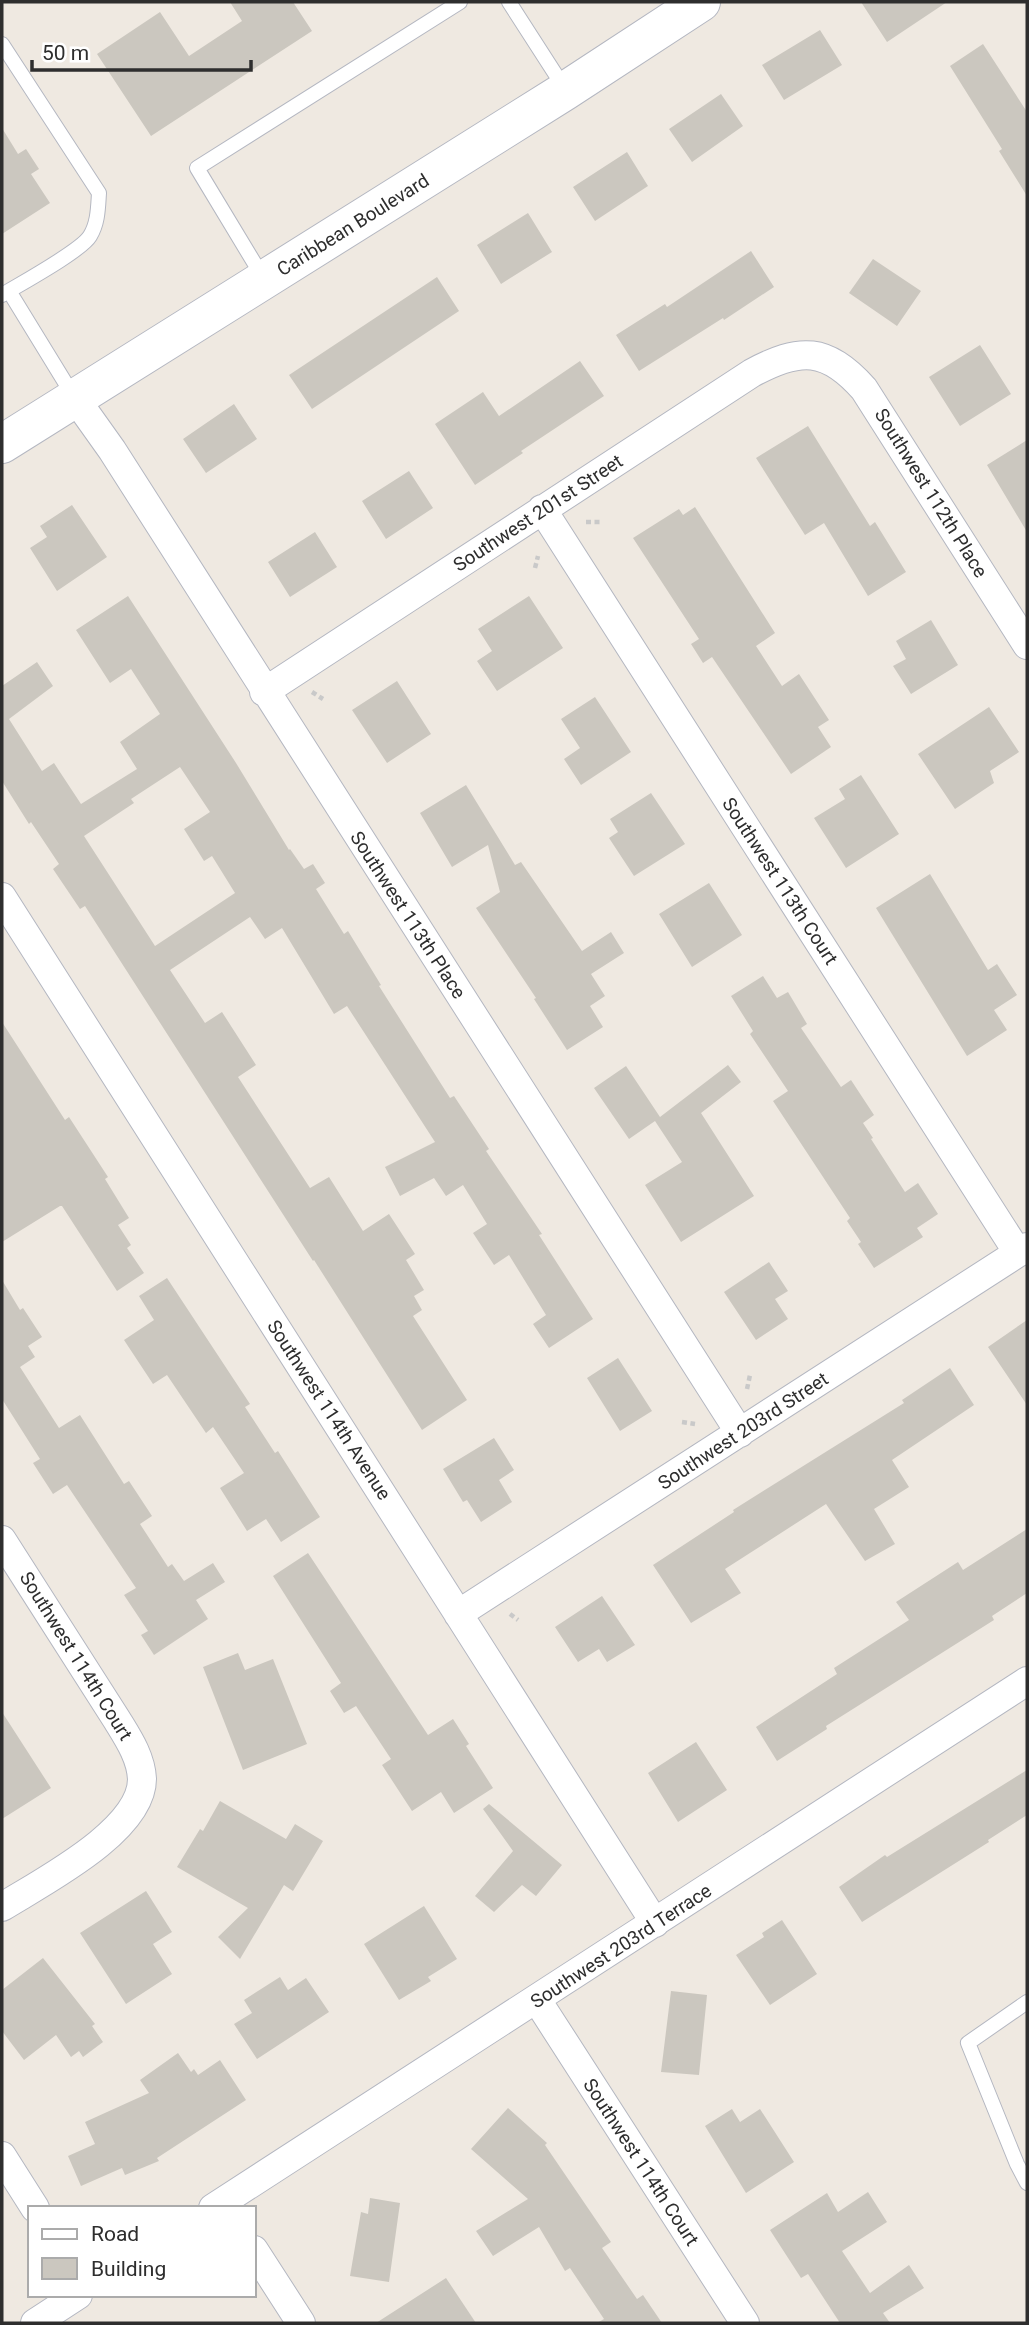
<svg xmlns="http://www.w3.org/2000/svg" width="1029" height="2325" viewBox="0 0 1029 2325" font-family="Roboto,sans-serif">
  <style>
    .building { fill: #cbc7bf; fill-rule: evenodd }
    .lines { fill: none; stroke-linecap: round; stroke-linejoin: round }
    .lane-casing { stroke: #b4b7c1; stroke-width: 16 }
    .street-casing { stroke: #b4b7c1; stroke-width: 30 }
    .secondary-casing { stroke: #b4b7c1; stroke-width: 40 }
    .path { stroke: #c9c9c9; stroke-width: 4.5; stroke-dasharray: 5 3.5; stroke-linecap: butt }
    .lane { stroke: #fff; stroke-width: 14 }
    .street { stroke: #fff; stroke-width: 28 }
    .secondary { stroke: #fff; stroke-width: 38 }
    .labels { text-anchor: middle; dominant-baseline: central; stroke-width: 5; stroke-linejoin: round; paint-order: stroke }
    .street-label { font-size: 19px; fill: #2e2e2e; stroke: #fff }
  </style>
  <rect width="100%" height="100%" fill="#efe9e1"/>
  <path class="building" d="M230 2H293L312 31 151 136 97 54 160 12 189 56 242 21Z
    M861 2H947L887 42Z
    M820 30 842 65 784 100 762 65Z
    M983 44 1027 112V196L999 151 1002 149 950 66Z
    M721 94 743 126 692 162 669 129Z
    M2 128 18 154 26 149 39 169 31 174 50 203 2 234Z
    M627 152 648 186 595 221 573 187Z
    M528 213 552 252 501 284 477 245Z
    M751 251 774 287 724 320 723 318 639 371 616 335 665 304 667 307Z
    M873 259 921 291 897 326 849 293Z
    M437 277 459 311 312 409 289 375Z
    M980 345 1011 394 960 426 929 377Z
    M580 361 604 396 521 451 523 453 475 485 435 424 483 392 499 416Z
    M234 404 257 439 206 473 183 439Z
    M808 426 870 526 875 522 906 572 868 596 824 523 805 535 756 458Z
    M1027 440V532L987 465Z
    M409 471 433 508 386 539 362 501Z
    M72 505 107 557 57 591 30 548 47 537 40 526Z
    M695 507 775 633 756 646 782 686 799 674 829 720 818 727 831 747 791 774 712 657 703 663 691 644 699 639 633 538 679 509 683 515Z
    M315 532 337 567 290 597 268 562Z
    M128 596 236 763 289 850 290 849 304 869 313 864 325 883 316 889 344 934 348 931 381 985 379 986 450 1098 454 1096 489 1149 486 1151 542 1234 539 1235 593 1319 549 1348 533 1324 546 1315 509 1255 494 1265 473 1233 487 1224 463 1185 446 1196 434 1178 400 1196 385 1167 435 1142 347 1006 334 1014 282 928 265 939 250 917 170 970 205 1023 222 1012 256 1065 238 1077 310 1188 329 1177 363 1231 389 1214 415 1254 406 1260 424 1290 414 1296 422 1310 413 1316 467 1400 422 1430 314 1260 313 1261 85 906 80 909 53 869 59 864 31 822 29 824 2 781V686L37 662 53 686 9 719 42 771 54 763 81 804 137 769 120 742 160 714 131 669 110 683 76 630ZM180 767 210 812 184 829 204 861 212 856 235 893 155 946 84 836 134 803 131 799Z
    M529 596 563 648 497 691 477 661 492 651 478 629Z
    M931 620 958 665 911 694 893 666 906 659 896 641Z
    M397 681 431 734 387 763 352 710Z
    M595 697 631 752 581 785 564 759 580 748 561 719Z
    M989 707 1019 752 990 771 994 783 955 809 918 754Z
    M861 775 899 834 846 868 814 818 845 799 839 789Z
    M466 785 515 865 521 862 582 951 611 932 624 953 591 974 605 996 590 1006 603 1027 567 1050 534 999 536 998 476 908 500 892 488 845 452 867 420 813Z
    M651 793 685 844 634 876 609 838 618 832 610 819Z
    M930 874 988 970 997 964 1017 995 994 1010 1007 1030 967 1056 876 908Z
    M709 883 742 935 692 967 659 914Z
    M763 976 777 998 788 992 807 1024 801 1028 841 1087 851 1080 874 1115 863 1123 873 1138 871 1139 905 1192 918 1183 938 1214 917 1228 923 1237 874 1268 858 1244 861 1242 847 1221 850 1218 773 1101 788 1091 750 1034 753 1031 731 996Z
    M2 1022 65 1120 69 1117 108 1177 105 1179 129 1218 118 1225 131 1245 127 1248 144 1273 117 1291 62 1206H60L2 1242Z
    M728 1065 741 1082 701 1113 754 1196 681 1242 645 1185 682 1162 655 1121 629 1139 594 1088 626 1066 660 1117Z
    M769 1262 788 1291 775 1299 788 1319 756 1340 724 1292Z
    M167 1278 250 1404 245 1407 275 1453 278 1451 320 1517 281 1542 266 1519 247 1531 220 1488 244 1473 213 1427 206 1433 167 1375 153 1384 124 1340 154 1320 139 1296Z
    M2 1280 20 1310 23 1308 42 1337 28 1346 35 1357 20 1367 59 1428 80 1415 124 1484 129 1481 152 1516 140 1524 168 1567 172 1564 184 1581 213 1563 225 1582 196 1600 208 1619 154 1655 141 1635 148 1631 124 1595 136 1588 67 1485 53 1494 33 1463 40 1459 2 1399Z
    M1027 1320V1405L988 1347Z
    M618 1358 652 1411 620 1431 587 1378Z
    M950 1368 974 1405 892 1460 909 1487 874 1509 895 1544 865 1561 826 1504 725 1569 741 1593 691 1623 653 1565 734 1512 733 1510 904 1403 902 1400Z
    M494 1438 514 1470 499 1480 512 1502 481 1522 467 1500 463 1502 443 1469Z
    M1027 1529V1593L992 1616 994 1620 826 1726 827 1729 777 1761 756 1727 837 1674 834 1668 909 1620 896 1602 958 1562 963 1570Z
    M308 1553 428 1735 453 1719 469 1744 466 1746 493 1788 454 1813 441 1792 412 1811 382 1765 391 1759 356 1706 344 1713 330 1691 341 1683 273 1576Z
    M602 1596 635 1645 607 1662 599 1649 578 1662 555 1627Z
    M238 1653 245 1670 273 1659 307 1744 243 1770 203 1667Z
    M2 1712 51 1788 2 1819Z
    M696 1742 727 1790 678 1822 648 1773Z
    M1027 1770V1815L988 1840 989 1842 862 1922 839 1887 885 1855 887 1857Z
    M220 1801 286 1839 295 1824 323 1841 293 1891 284 1885 240 1959 218 1937 248 1908 177 1867 200 1829 203 1831Z
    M489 1804 562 1865 536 1896 522 1885 494 1912 475 1896 513 1851 483 1809Z
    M146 1891 172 1932 153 1944 172 1974 126 2004 80 1933Z
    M424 1906 457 1959 428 1977 431 1981 399 2000 364 1944Z
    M782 1920 817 1974 770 2005 736 1955 764 1937 762 1933Z
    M43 1958 95 2024 92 2026 103 2042 83 2057 79 2051 71 2057 56 2035 24 2060 2 2031V1990Z
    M280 1977 288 1990 306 1978 329 2012 257 2059 234 2024 252 2013 244 2000Z
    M671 1991 707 1995 699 2075 661 2072Z
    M178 2053 191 2072 194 2069 198 2075 220 2060 246 2100 157 2158 159 2161 125 2175 122 2168 81 2186 68 2156 95 2144 85 2122 149 2093 140 2080Z
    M508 2108 547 2143 545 2145 611 2242 602 2248 637 2299 643 2295 662 2323H597L604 2319 570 2268 565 2271 539 2227 493 2256 476 2231 528 2199 471 2149Z
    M732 2109 740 2122 760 2109 794 2162 746 2193 705 2126Z
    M868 2192 887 2222 842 2251 870 2293 909 2265 924 2288 883 2313 890 2323H840L808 2274 801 2278 770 2230 827 2193 838 2212Z
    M370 2198 400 2203 389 2282 350 2276 361 2212 368 2214Z
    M446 2278 476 2323H376Z"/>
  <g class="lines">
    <defs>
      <path id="lane" d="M509 2 565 89
        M2 44 99 193C98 208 98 223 90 236 81 251 20 284 2 295
        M264 279 197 168 460 2
        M9 291 74 397
        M1027 2002 968 2043 1017 2164 1027 2183"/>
      <path id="street" d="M75 398 112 450 740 1433
        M542 509 1018 1253
        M264 692 752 373C800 347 827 347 864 389L1027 645
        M2 897 655 1923
        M2 1540 117 1720C128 1738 141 1757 142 1779 142 1831 42 1882 2 1907
        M458 1614 1027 1247
        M537 2000 745 2323
        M2 2156 35 2208
        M213 2208 1027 1681
        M254 2250 301 2323
        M35 2323 78 2295"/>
      <path id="secondary" d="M2 444 565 91 701 2"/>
    </defs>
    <use href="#lane" class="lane-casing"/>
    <use href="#street" class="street-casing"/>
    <use href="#secondary" class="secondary-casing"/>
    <path class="path" d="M586 522H603
      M535 568 538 556
      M312 692 323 699
      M747 1389 750 1375
      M682 1422 695 1424
      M510 1614 518 1620"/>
    <use href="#lane" class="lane"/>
    <use href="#street" class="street"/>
    <use href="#secondary" class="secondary"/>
  </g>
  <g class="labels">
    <g class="street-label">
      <text transform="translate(353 225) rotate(-32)">Caribbean Boulevard</text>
      <text transform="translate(931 493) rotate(58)">Southwest 112th Place</text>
      <text transform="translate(538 513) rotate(-33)">Southwest 201st Street</text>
      <text transform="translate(780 881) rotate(57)">Southwest 113th Court</text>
      <text transform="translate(408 915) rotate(57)">Southwest 113th Place</text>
      <text transform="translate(329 1410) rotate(57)">Southwest 114th Avenue</text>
      <text transform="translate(743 1431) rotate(-33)">Southwest 203rd Street</text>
      <text transform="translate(76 1656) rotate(58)">Southwest 114th Court</text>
      <text transform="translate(621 1946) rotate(-33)">Southwest 203rd Terrace</text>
      <text transform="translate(641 2162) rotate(57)">Southwest 114th Court</text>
    </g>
  </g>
  <rect width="1029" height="2325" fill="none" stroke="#2e2e2e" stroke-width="7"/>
  <rect x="28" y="2206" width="228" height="91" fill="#ffffff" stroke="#ababab" stroke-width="2"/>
  <rect x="42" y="2229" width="35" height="10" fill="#ffffff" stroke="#ababab" stroke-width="2"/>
  <text x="91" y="2241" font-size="21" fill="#2e2e2e">Road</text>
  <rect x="42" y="2258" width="35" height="21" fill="#cbc7bf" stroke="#ababab" stroke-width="2"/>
  <text x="91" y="2276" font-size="21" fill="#2e2e2e">Building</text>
  <path d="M32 60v10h219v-10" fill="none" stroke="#2e2e2e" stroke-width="3.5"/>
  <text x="42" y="60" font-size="21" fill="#2e2e2e" stroke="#ffffff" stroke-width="5" paint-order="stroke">50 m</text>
</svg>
